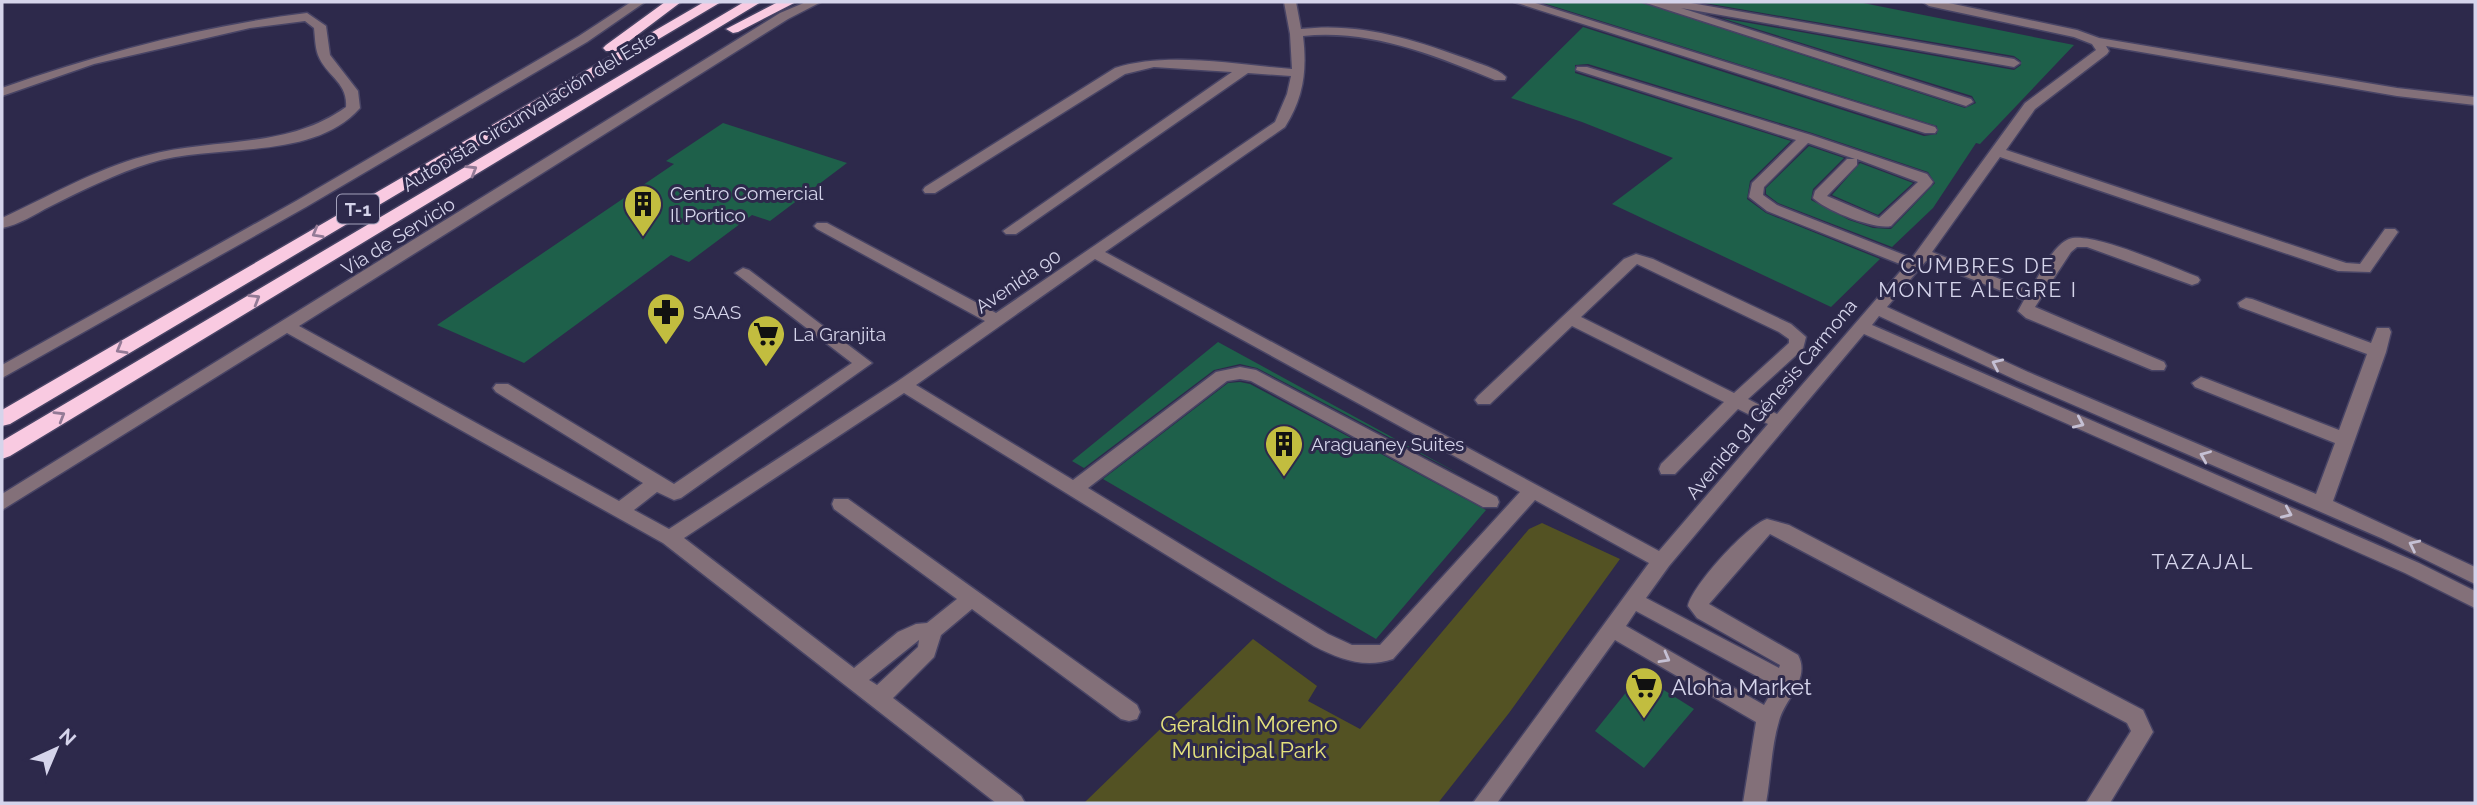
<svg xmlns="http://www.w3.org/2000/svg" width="2477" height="805" viewBox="0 0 2477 805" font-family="Raleway,sans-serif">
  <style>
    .green { fill: #535223 }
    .building { fill: #1e604a }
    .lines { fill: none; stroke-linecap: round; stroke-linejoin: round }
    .minor-casing { stroke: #484465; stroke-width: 3 }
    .highway-casing { stroke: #484465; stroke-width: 3 }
    .minor { fill: #837079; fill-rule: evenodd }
    .highway { fill: #f9cae1; fill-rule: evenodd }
    .oneway { stroke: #937a96 }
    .oneway2 { stroke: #c5c0d4 }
    .labels { text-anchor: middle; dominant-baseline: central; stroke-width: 6; stroke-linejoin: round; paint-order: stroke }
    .shield { fill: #2d294b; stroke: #a3a1bb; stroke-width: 2 }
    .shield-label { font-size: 18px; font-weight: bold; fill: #d5d4eb }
    .street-label { font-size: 19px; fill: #d5d4eb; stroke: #2d294b }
    .poi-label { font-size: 19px; fill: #d5d4eb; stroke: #2d294b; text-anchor: start }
    .neighbourhood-label { font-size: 21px; letter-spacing: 2px; fill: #d5d4eb; stroke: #2d294b }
    .near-poi-label { font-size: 23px; fill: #d5d4eb; stroke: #2d294b; text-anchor: start }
    .near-park-label { font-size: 23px; fill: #e4e17c; stroke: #2d294b }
  </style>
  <rect width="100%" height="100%" fill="#2d294b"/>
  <path class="green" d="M1542 523 1620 559 1509 713 1438 803H1084L1253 639 1317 686 1308 701 1360 729 1529 529Z"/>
  <path class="building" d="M1540 2H1640L1965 108 1976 103 1972 96 1721 18 2014 70 2021 65V61L2014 56 1699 2H1858L2074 45 1980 144 1976 143 1933 208 1892 247 1778 203 1766 194V188L1809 146 1844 158 1813 189 1811 200 1849 220 1873 228 1891 229 1935 183 1928 172 1812 133 1588 64 1575 65V73L1791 141 1750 181 1747 199 1766 213 1880 259 1831 307 1612 204 1673 158 1582 122 1511 98 1583 27 1924 136 1937 134V126Z
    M723 123 847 163 770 221 752 215 689 262 671 255 524 363 437 325 674 164 666 161Z
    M1860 163 1913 183 1878 215 1832 195Z
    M1218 342 1465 477 1257 368 1240 364 1214 370 1084 468 1072 461Z
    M1240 382 1250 384 1486 510 1376 639 1103 479 1228 383Z
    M1640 675 1694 709 1644 768 1595 731Z"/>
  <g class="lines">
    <defs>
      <path id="minor" d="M631 2H645L587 42 306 207 2 378V365L296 201 579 36Z
        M806 2H821L788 19 299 326 619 501 643 483 496 392 493 388 496 384H508L674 484 852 363 735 273 743 268 749 270 872 363 681 498 674 500 657 492 634 510 669 529 898 381 985 321 817 229 814 226 817 223H827L996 313 1275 122 1287 94 1291 76 1248 73 1016 234H1006L1003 231 1232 72 1154 67 1125 74 935 193H925L923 190 925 187 1115 68C1168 51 1237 65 1292 69L1290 34 1284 2H1296L1301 29C1359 22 1413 39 1467 59 1479 64 1497 68 1506 77L1505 80H1495C1433 55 1371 29 1303 36 1307 70 1304 97 1285 127L1105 252 1659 551 1768 424 1738 409 1675 474H1661L1659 469 1661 464 1724 402 1572 326 1490 404H1478L1475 400 1478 396 1624 259 1636 254 1653 259 1791 324 1806 337 1803 349 1748 399 1777 414 1905 266 1767 211 1749 197 1752 183 1796 140 1576 70 1577 67H1587L1811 135 1927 174 1933 182 1931 185 1891 226C1874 230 1825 210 1813 198L1815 191 1847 159H1855L1808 143 1764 187 1763 195 1777 205 1912 258 2025 103 2096 50 2092 44 2074 37 1929 6 1923 2H1944L2077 30 2099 38 2397 88 2475 97V105L2397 96 2106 46 2109 51 2107 54 2035 109 2006 150 2346 263 2360 264 2385 229H2395L2398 232 2370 272 2338 271 2000 157 1932 252 2030 291C2039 276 2052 246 2069 239 2091 231 2172 267 2198 277L2200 280 2198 283 2192 285 2087 247H2077L2071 252 2035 307 2164 362 2166 366 2164 370H2152L2026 318 2018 311 2024 300 1926 261 1887 307 2028 372 2316 494 2335 443 2195 387 2192 383 2201 377 2207 379 2339 430 2367 354 2240 307 2238 303 2246 298 2252 299 2371 343 2377 328H2389L2391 332 2386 352 2333 501 2475 567V584L2381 538 2016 380 1879 316 1872 325 2419 563 2475 591V608L2405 573 1864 334 1669 566 1646 598 1779 668 1780 665 1697 618 1688 606C1692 586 1747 525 1767 519L1789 525 2143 710 2153 732 2110 803H2086L2131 731 2127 723 1770 534 1709 604 1798 655C1811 679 1784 700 1779 721 1771 747 1771 776 1766 803H1743L1756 722 1615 640 1497 803H1473L1649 563 1535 500 1393 659C1365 669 1339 659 1314 646L904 393 684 538 854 668 898 632 916 624 927 623 957 599 834 509 832 504 834 499H848L1137 705 1140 712 1137 719 1129 721 1121 719 972 609 941 635 934 657 893 698 1021 796 1025 803H996L663 543 287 333 2 510V494L780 13ZM1857 159 1918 182 1879 218 1827 196 1857 165ZM1095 259 1520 492 1380 645H1352L1328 634 1088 488 1227 381 1240 379 1251 381 1483 507H1497L1499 502 1497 497 1256 370 1240 367 1216 372 1073 480 916 385ZM1637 264 1779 332 1789 339V343L1734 393 1581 317ZM1636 611 1775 686 1764 705 1626 626ZM919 640 918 647 877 685 869 680Z
        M1514 2H1532L1935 127 1937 130 1935 133H1925Z
        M1643 2H1685L2014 59 2020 63 2014 67 1681 8 1971 99 1973 102 1966 106Z
        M307 13 326 26 330 55 358 91 360 108C313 162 212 143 150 163 115 174 83 190 51 206 35 214 19 225 2 228V218C48 197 95 169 145 156 213 137 287 150 346 107 348 82 326 76 318 55 315 47 315 36 314 28L305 21 250 28 94 64 2 96V88C101 53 203 26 307 13Z"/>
      <path id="highway" d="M665 2H681L616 51H606L603 48 606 45Z
        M704 2H721L10 424 2 426V410Z
        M744 2H761L10 456 2 459V441Z
        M778 2H796L738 32 733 33 726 29Z"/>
    </defs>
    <use href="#minor" class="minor-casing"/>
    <use href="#highway" class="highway-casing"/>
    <use href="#minor" class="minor"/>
    <use href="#highway" class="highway"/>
  </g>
  <defs><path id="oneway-chevron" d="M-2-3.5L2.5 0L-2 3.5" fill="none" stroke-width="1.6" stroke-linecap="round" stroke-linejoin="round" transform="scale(1.75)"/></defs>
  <g class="oneway">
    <use href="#oneway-chevron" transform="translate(472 170) rotate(-31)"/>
    <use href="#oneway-chevron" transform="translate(317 233) rotate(150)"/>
    <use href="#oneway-chevron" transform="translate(255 299) rotate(-31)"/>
    <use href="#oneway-chevron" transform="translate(121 349) rotate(150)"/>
    <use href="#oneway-chevron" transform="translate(60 416) rotate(-31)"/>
  </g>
  <g class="oneway2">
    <use href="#oneway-chevron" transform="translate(1997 364) rotate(-155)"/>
    <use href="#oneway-chevron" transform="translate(2079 423) rotate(24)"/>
    <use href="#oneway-chevron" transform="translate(2205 456) rotate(-157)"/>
    <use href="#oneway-chevron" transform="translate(2287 513) rotate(24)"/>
    <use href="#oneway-chevron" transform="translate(2414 545) rotate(-154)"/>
    <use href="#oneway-chevron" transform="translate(1665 658) rotate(29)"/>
  </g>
  <defs>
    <symbol id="building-pin" viewBox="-11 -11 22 30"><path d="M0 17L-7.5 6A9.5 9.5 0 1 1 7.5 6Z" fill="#c2bd3f" stroke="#2d294b"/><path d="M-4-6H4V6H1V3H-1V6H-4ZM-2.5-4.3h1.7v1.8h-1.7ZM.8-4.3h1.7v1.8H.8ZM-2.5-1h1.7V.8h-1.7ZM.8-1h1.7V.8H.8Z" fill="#111"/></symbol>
    <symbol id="pharmacy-pin" viewBox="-11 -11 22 30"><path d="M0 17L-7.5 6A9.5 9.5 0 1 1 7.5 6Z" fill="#c2bd3f" stroke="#2d294b"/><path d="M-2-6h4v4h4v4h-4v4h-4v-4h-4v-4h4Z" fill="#111"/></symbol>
    <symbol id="supermarket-pin" viewBox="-11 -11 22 30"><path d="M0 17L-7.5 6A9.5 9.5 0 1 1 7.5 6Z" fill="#c2bd3f" stroke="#2d294b"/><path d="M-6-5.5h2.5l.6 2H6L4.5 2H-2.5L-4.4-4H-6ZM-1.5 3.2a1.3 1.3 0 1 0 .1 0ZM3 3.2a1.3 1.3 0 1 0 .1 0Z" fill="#111"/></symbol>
  </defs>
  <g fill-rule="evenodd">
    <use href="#building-pin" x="621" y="182" width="44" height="60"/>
    <use href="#pharmacy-pin" x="644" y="290" width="44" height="60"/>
    <use href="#supermarket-pin" x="744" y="312" width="44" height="60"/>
    <use href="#building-pin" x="1262" y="422" width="44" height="60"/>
    <use href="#supermarket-pin" x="1622" y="664" width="44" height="60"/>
  </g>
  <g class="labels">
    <rect class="shield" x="337" y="194.5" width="42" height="29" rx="5"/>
    <g class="shield-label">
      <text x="358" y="209">T-1</text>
    </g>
    <g class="street-label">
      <text transform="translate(529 111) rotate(-31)">Autopista Circunvalación del Este</text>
      <text transform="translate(398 236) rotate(-32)">Vía de Servicio</text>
      <text transform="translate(1018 281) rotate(-34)">Avenida 90</text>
      <text transform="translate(1771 399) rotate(-50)">Avenida 91 Génesis Carmona</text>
    </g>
    <g class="poi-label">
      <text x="670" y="193">Centro Comercial<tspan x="670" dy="22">Il Portico</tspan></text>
      <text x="693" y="312">SAAS</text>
      <text x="793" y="334">La Granjita</text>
      <text x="1311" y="444">Araguaney Suites</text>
    </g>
    <g class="neighbourhood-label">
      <text x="1978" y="265">CUMBRES DE<tspan x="1978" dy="24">MONTE ALEGRE I</tspan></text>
      <text x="2203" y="561">TAZAJAL</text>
    </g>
    <g class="near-poi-label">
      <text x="1671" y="686">Aloha Market</text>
    </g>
    <g class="near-park-label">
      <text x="1249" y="723">Geraldin Moreno<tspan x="1249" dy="26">Municipal Park</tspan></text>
    </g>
  </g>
  <rect width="2477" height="805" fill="none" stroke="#d5d4eb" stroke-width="7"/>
  <g transform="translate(56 749) rotate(44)" stroke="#2d294b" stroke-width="5" paint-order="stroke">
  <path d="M0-5L12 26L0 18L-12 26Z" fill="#d5d4eb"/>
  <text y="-10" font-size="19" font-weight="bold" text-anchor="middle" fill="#d5d4eb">N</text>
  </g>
</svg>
